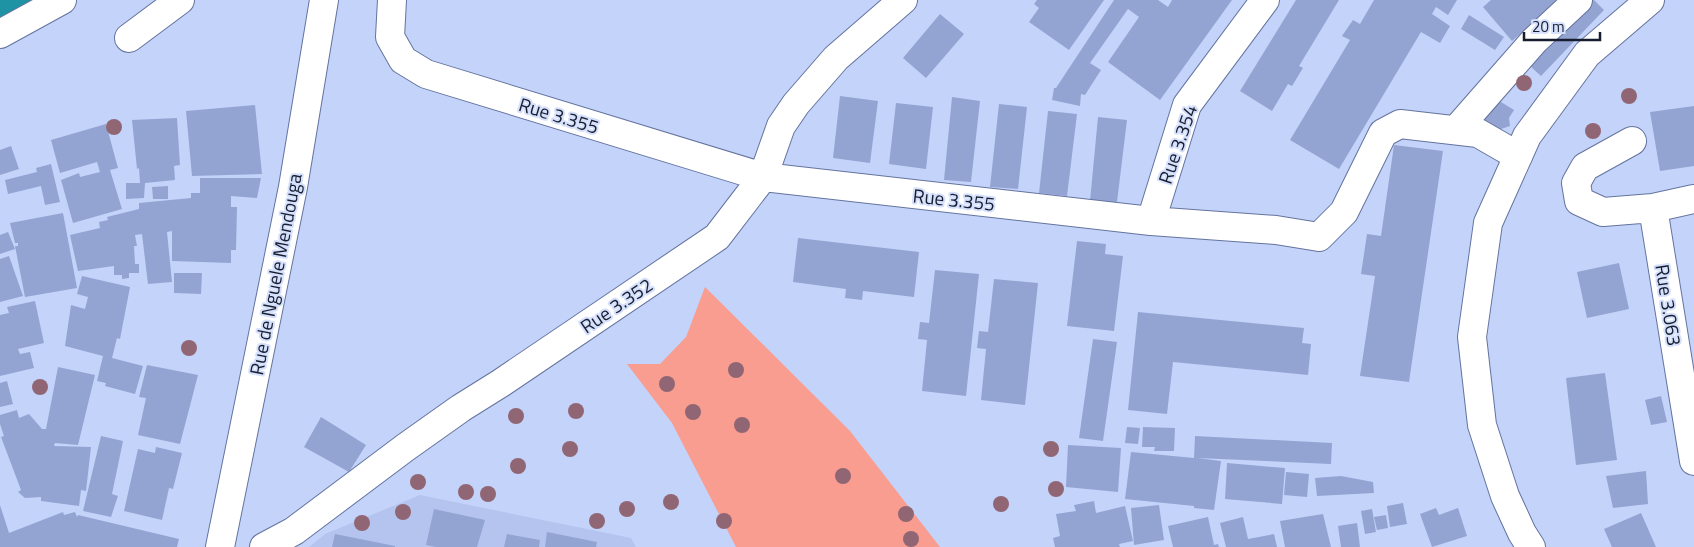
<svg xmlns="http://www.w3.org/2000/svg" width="1694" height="547" viewBox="0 0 1694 547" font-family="'Titillium Web',sans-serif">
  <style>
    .built { fill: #b4c4ef }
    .green { fill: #f89d8f }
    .water { fill: #1d93a3 }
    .building { fill: #93a4d3 }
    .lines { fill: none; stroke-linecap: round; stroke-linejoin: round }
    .minor-casing { stroke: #64749f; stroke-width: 30 }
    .major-casing { stroke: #64749f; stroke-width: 30 }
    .minor { stroke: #fff; stroke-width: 28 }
    .major { stroke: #fff; stroke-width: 28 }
    .tree { fill: #906674 }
    .labels { text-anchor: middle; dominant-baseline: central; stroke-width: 4; stroke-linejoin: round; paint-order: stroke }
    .street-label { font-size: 19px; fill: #171d2e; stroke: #d5e0fd }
  </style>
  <rect width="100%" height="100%" fill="#c4d3f9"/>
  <path class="built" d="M420 495 631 538 636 547H309L325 534Z"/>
  <path class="green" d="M705 287 850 431 940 547H736L672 423 627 364H660L686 337Z"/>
  <path class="water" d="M0 0H44L0 25Z"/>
  <path class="building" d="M1037 0H1104L1069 50 1029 22 1039 8 1034 4Z
    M1114 0H1158L1168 7 1172 0H1232L1160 100 1108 62 1139 17 1128 9 1090 63 1101 70 1085 95 1081 94 1080 106 1052 100 1054 88H1056Z
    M1296 0H1339L1299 66 1303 68 1292 86 1288 84 1272 111 1240 91Z
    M1374 0H1457L1448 15 1436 7 1432 14 1450 26 1440 43 1421 32 1339 169 1290 140 1350 40 1342 36 1353 20 1360 24Z
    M1491 0H1560L1512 41 1483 7Z
    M1588 0H1594L1604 10 1541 76 1530 66 1568 26Z
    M940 14 964 34 926 78 903 58Z
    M1469 15 1504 37 1495 50 1461 29Z
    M840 96 878 101 870 163 833 158Z
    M952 97 980 101 971 182 944 180Z
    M1496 99 1514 110 1509 118 1510 126 1501 129 1494 139 1478 129Z
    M896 103 933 107 926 169 889 164Z
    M999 104 1027 107 1018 189 990 187Z
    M255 105 262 174 192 176 186 111Z
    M1694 106V166L1660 171 1650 112Z
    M1048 111 1077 114 1067 196 1039 193Z
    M1098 117 1127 120 1117 202 1090 201Z
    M177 118 180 165 174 166 175 180 145 183 144 198 126 199V183H140L139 168 137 169 132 120Z
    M106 124 118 168 110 170 122 209 73 223 61 180 79 173 80 177 100 172 97 162 60 173 51 140Z
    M1394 145 1443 151 1409 382 1360 376 1375 276 1361 274 1367 234 1381 236Z
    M11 146 19 169 0 175V150Z
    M51 164 60 202 45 205 41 186 8 194 5 180 37 172 36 168Z
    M200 178H261L257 198 231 196V207H237L236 250H231V263L172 261V231L167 232 172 282 148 284 142 234 135 235 137 246H134L135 264H139V273H129V278L122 279V275H114V266L78 271 70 235 100 228 99 222 108 220 107 217 139 209V203L191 198V193H200Z
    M168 186V199H153L152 187Z
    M63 213 77 288 25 297 15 246H18V243H15L10 223Z
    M8 232 15 249 0 254V235Z
    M798 238 919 252 914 297 863 291 862 300 845 298 846 289 793 282Z
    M1077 241 1106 244 1105 254 1123 256 1114 331 1067 326Z
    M9 256 23 296 0 302V259Z
    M1619 263 1629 309 1587 318 1577 272Z
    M935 270 979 274 966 396 922 391 927 340 918 339 920 322 929 323Z
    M174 273H202L201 294 174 293Z
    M82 276 130 287 120 339 117 338 112 358 143 366 135 394 105 386 106 383 97 381 103 356 65 346 71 305 85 309 88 297 77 294Z
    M994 279 1038 283 1025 405 981 400 986 349 977 348 979 331 988 332Z
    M35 301 44 343 18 349 20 354 30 352 34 368 0 376V315L9 313 7 307Z
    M1138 312 1304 328 1302 343 1311 344 1308 375 1173 362 1167 414 1128 410Z
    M1093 339 1117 342 1103 441 1079 438Z
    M147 365 198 375 180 444 138 435 146 398 139 397Z
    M58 367 95 375 78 445 55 443 54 446 91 447 86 491 81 490 79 506 41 501V497L25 498 18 492 21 490 1 437 4 436 0 424V415L17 410 19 418 29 414 42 429H46Z
    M1605 373 1617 460 1576 465 1566 378Z
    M7 381 13 404 0 407V383Z
    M1661 396 1667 422 1651 425 1645 400Z
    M321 417 366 445 349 472 304 447Z
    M1127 427 1140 428 1138 444 1125 443Z
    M1143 427 1175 428 1174 451H1154L1155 447H1142Z
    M101 436 123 441 112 494 118 496 111 517 83 511Z
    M1195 436 1332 443 1331 464 1197 458 1221 461 1214 510 1194 508V506L1125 499 1131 452 1194 458Z
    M1068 445 1121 448 1118 492 1066 487Z
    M156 447 182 453 173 489 169 488 162 520 124 511 138 449 155 453Z
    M1227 463 1285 468 1282 504 1225 499Z
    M1646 471 1648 504 1613 508 1606 476Z
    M1286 472 1309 474 1307 497 1284 495Z
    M1341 476 1373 482 1374 493 1317 496 1315 478Z
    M1094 501 1096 513 1125 506 1133 541 1119 544 1120 547H1055L1053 538 1060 536 1056 514 1076 511 1074 505Z
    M1403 503 1407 524 1390 527 1387 506Z
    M0 505 9 533 63 512 64 515 75 512 77 517 78 515 179 539 177 547H0Z
    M1159 505 1164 540 1134 545 1131 508Z
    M1436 508 1439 515 1458 508 1467 536 1432 547 1420 514Z
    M434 509 485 520 477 547H436L426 545Z
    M1372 509 1376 532 1365 534 1361 511Z
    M1641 513 1656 547H1612L1604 529Z
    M1323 514 1331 547H1285L1280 521Z
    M1386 515 1388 528 1377 530 1374 517Z
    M1208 517 1214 545 1218 544 1219 547H1173L1168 526Z
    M1243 517 1248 539 1274 534 1277 547H1226L1220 523Z
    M1357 523 1360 547H1341L1338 526Z
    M547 532 597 542 596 547H545Z
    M335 534 395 546V547H332Z
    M507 534 540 540 539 547H504Z"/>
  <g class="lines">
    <defs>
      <path id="minor" d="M392 0 390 37 403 60 426 74 763 177 1151 221 1276 230 1319 237 1344 212 1383 133 1400 124 1478 133 1518 156
        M0 34 62 0
        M129 38 180 0
        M1456 130 1534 41 1578 0
        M1632 141 1585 167 1576 183 1579 201 1603 212 1653 208 1694 199
        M1653 208 1694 461
        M1151 221 1187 105 1265 0
        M220 547 293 187 324 0
        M264 547 294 531 406 447 461 408 501 383 717 237 763 177 781 126 796 104 836 58 903 0"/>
      <path id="major" d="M1531 547 1522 533 1505 496 1482 425 1472 337 1488 223 1527 136 1587 54 1650 0"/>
    </defs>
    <use href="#minor" class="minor-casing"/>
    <use href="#major" class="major-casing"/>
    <use href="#minor" class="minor"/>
    <use href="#major" class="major"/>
  </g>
  <g class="tree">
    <circle cx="1524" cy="83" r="8"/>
    <circle cx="1629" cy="96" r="8"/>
    <circle cx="114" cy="127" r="8"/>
    <circle cx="1593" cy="131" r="8"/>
    <circle cx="189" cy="348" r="8"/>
    <circle cx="736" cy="370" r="8"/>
    <circle cx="667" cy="384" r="8"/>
    <circle cx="40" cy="387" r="8"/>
    <circle cx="576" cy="411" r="8"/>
    <circle cx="693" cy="412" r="8"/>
    <circle cx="516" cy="416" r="8"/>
    <circle cx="742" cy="425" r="8"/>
    <circle cx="570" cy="449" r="8"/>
    <circle cx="1051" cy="449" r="8"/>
    <circle cx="518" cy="466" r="8"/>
    <circle cx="843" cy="476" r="8"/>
    <circle cx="418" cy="482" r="8"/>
    <circle cx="1056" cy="489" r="8"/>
    <circle cx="466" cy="492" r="8"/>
    <circle cx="488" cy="494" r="8"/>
    <circle cx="671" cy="502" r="8"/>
    <circle cx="1001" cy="504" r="8"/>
    <circle cx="627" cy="509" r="8"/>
    <circle cx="403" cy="512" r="8"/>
    <circle cx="906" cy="514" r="8"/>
    <circle cx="597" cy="521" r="8"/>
    <circle cx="724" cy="521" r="8"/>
    <circle cx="362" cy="523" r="8"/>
    <circle cx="911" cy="539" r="8"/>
  </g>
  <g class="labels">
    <g class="street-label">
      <text transform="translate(559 115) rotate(17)">Rue 3.355</text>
      <text transform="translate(1177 144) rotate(-71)">Rue 3.354</text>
      <text transform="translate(954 199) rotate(6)">Rue 3.355</text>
      <text transform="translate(275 274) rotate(-79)">Rue de Nguele Mendouga</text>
      <text transform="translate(616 305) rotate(-34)">Rue 3.352</text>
      <text transform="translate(1669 305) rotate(81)">Rue 3.063</text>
    </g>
  </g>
  <path d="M1524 32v8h76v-8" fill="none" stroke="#171d2e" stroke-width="2.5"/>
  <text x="1532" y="32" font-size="15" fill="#171d2e" stroke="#d5e0fd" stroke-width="4" paint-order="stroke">20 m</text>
</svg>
